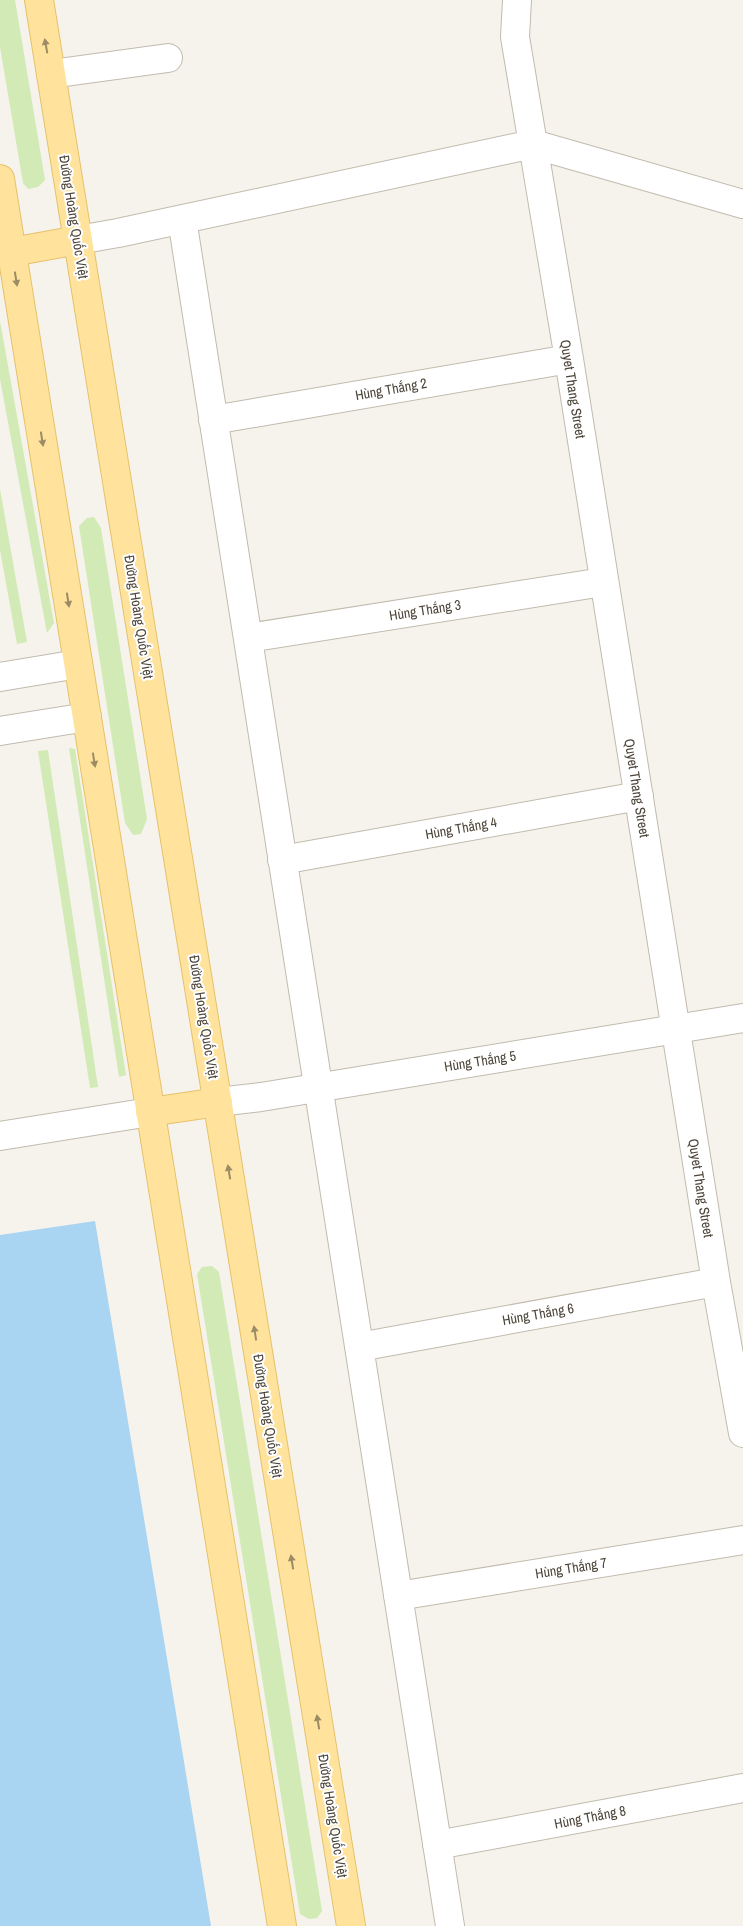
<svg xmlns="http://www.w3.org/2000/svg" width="743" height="1926" viewBox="0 0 743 1926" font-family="'Archivo Narrow',sans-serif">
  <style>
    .grass { fill: #d2eab5 }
    .water { fill: #a9d4f2 }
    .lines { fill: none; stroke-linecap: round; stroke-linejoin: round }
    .minor-casing { stroke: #c2bbae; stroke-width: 30 }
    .major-casing { stroke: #e6c16a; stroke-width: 30 }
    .minor { stroke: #fff; stroke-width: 28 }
    .major { stroke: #ffe39c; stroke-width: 28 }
    .oneway { fill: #9c8c66 }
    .labels { text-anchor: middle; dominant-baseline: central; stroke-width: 4; stroke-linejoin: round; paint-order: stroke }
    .street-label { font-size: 14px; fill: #4b4439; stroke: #fff }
  </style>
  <rect width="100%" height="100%" fill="#f6f3ec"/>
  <path class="grass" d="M0 0H15L45 180 38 187 28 189 23 183 0 47Z
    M0 321 54 623 47 633 0 379Z
    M0 489 27 642 17 644 0 550Z
    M94 517 101 528 147 819 141 834 133 835 125 823 79 526 87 518Z
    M69 748 75 749 126 1075 119 1077Z
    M48 750 98 1087 90 1088 38 751Z
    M212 1266 219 1272 322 1911 317 1918 309 1919 300 1914 197 1274 202 1267Z"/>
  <path class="water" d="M95 1221 211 1926H0V1235Z"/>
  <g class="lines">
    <defs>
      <path id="minor" d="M517 0 515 37 569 359 716 1282 743 1433
        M51 74 168 58
        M182 219 450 1926
        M78 240 118 233 533 144 743 204
        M213 420 569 359
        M248 638 603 582
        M0 677 78 664
        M0 731 87 717
        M282 860 639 796
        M218 1102 261 1097 743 1018
        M0 1136 150 1112
        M359 1347 716 1282
        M398 1596 743 1540
        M437 1845 743 1788"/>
      <path id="major" d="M39 0 351 1926
        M0 179 282 1926
        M12 252 78 240
        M150 1112 218 1102"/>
    </defs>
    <use href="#minor" class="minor-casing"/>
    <use href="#major" class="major-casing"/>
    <use href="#minor" class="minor"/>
    <use href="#major" class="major"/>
  </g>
  <defs><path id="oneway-solid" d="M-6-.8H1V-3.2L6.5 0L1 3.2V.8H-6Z" transform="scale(1.25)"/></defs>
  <g class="oneway">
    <use href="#oneway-solid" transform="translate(46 46) rotate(-100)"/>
    <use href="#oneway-solid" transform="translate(16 279) rotate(81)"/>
    <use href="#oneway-solid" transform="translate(42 439) rotate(81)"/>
    <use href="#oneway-solid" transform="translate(68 600) rotate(81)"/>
    <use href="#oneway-solid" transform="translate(94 760) rotate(81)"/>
    <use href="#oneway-solid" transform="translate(229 1172) rotate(-99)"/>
    <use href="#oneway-solid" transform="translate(255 1333) rotate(-99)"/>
    <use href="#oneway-solid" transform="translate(292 1562) rotate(-99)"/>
    <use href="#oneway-solid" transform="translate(318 1722) rotate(-99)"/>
  </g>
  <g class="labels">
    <g class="street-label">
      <text transform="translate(74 217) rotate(81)">Đường Hoàng Quốc Việt</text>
      <text transform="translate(391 389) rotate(-10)">Hùng Thắng 2</text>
      <text transform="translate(573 389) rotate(81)">Quyet Thang Street</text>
      <text transform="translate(425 610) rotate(-9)">Hùng Thắng 3</text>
      <text transform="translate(139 617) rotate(81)">Đường Hoàng Quốc Việt</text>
      <text transform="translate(637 788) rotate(81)">Quyet Thang Street</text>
      <text transform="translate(461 828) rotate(-10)">Hùng Thắng 4</text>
      <text transform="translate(204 1017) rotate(81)">Đường Hoàng Quốc Việt</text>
      <text transform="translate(480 1061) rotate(-9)">Hùng Thắng 5</text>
      <text transform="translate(701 1188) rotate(81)">Quyet Thang Street</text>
      <text transform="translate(538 1314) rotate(-10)">Hùng Thắng 6</text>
      <text transform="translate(268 1416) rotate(81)">Đường Hoàng Quốc Việt</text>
      <text transform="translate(571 1568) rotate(-9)">Hùng Thắng 7</text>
      <text transform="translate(333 1816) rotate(81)">Đường Hoàng Quốc Việt</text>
      <text transform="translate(590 1817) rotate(-11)">Hùng Thắng 8</text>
    </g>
  </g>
</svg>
